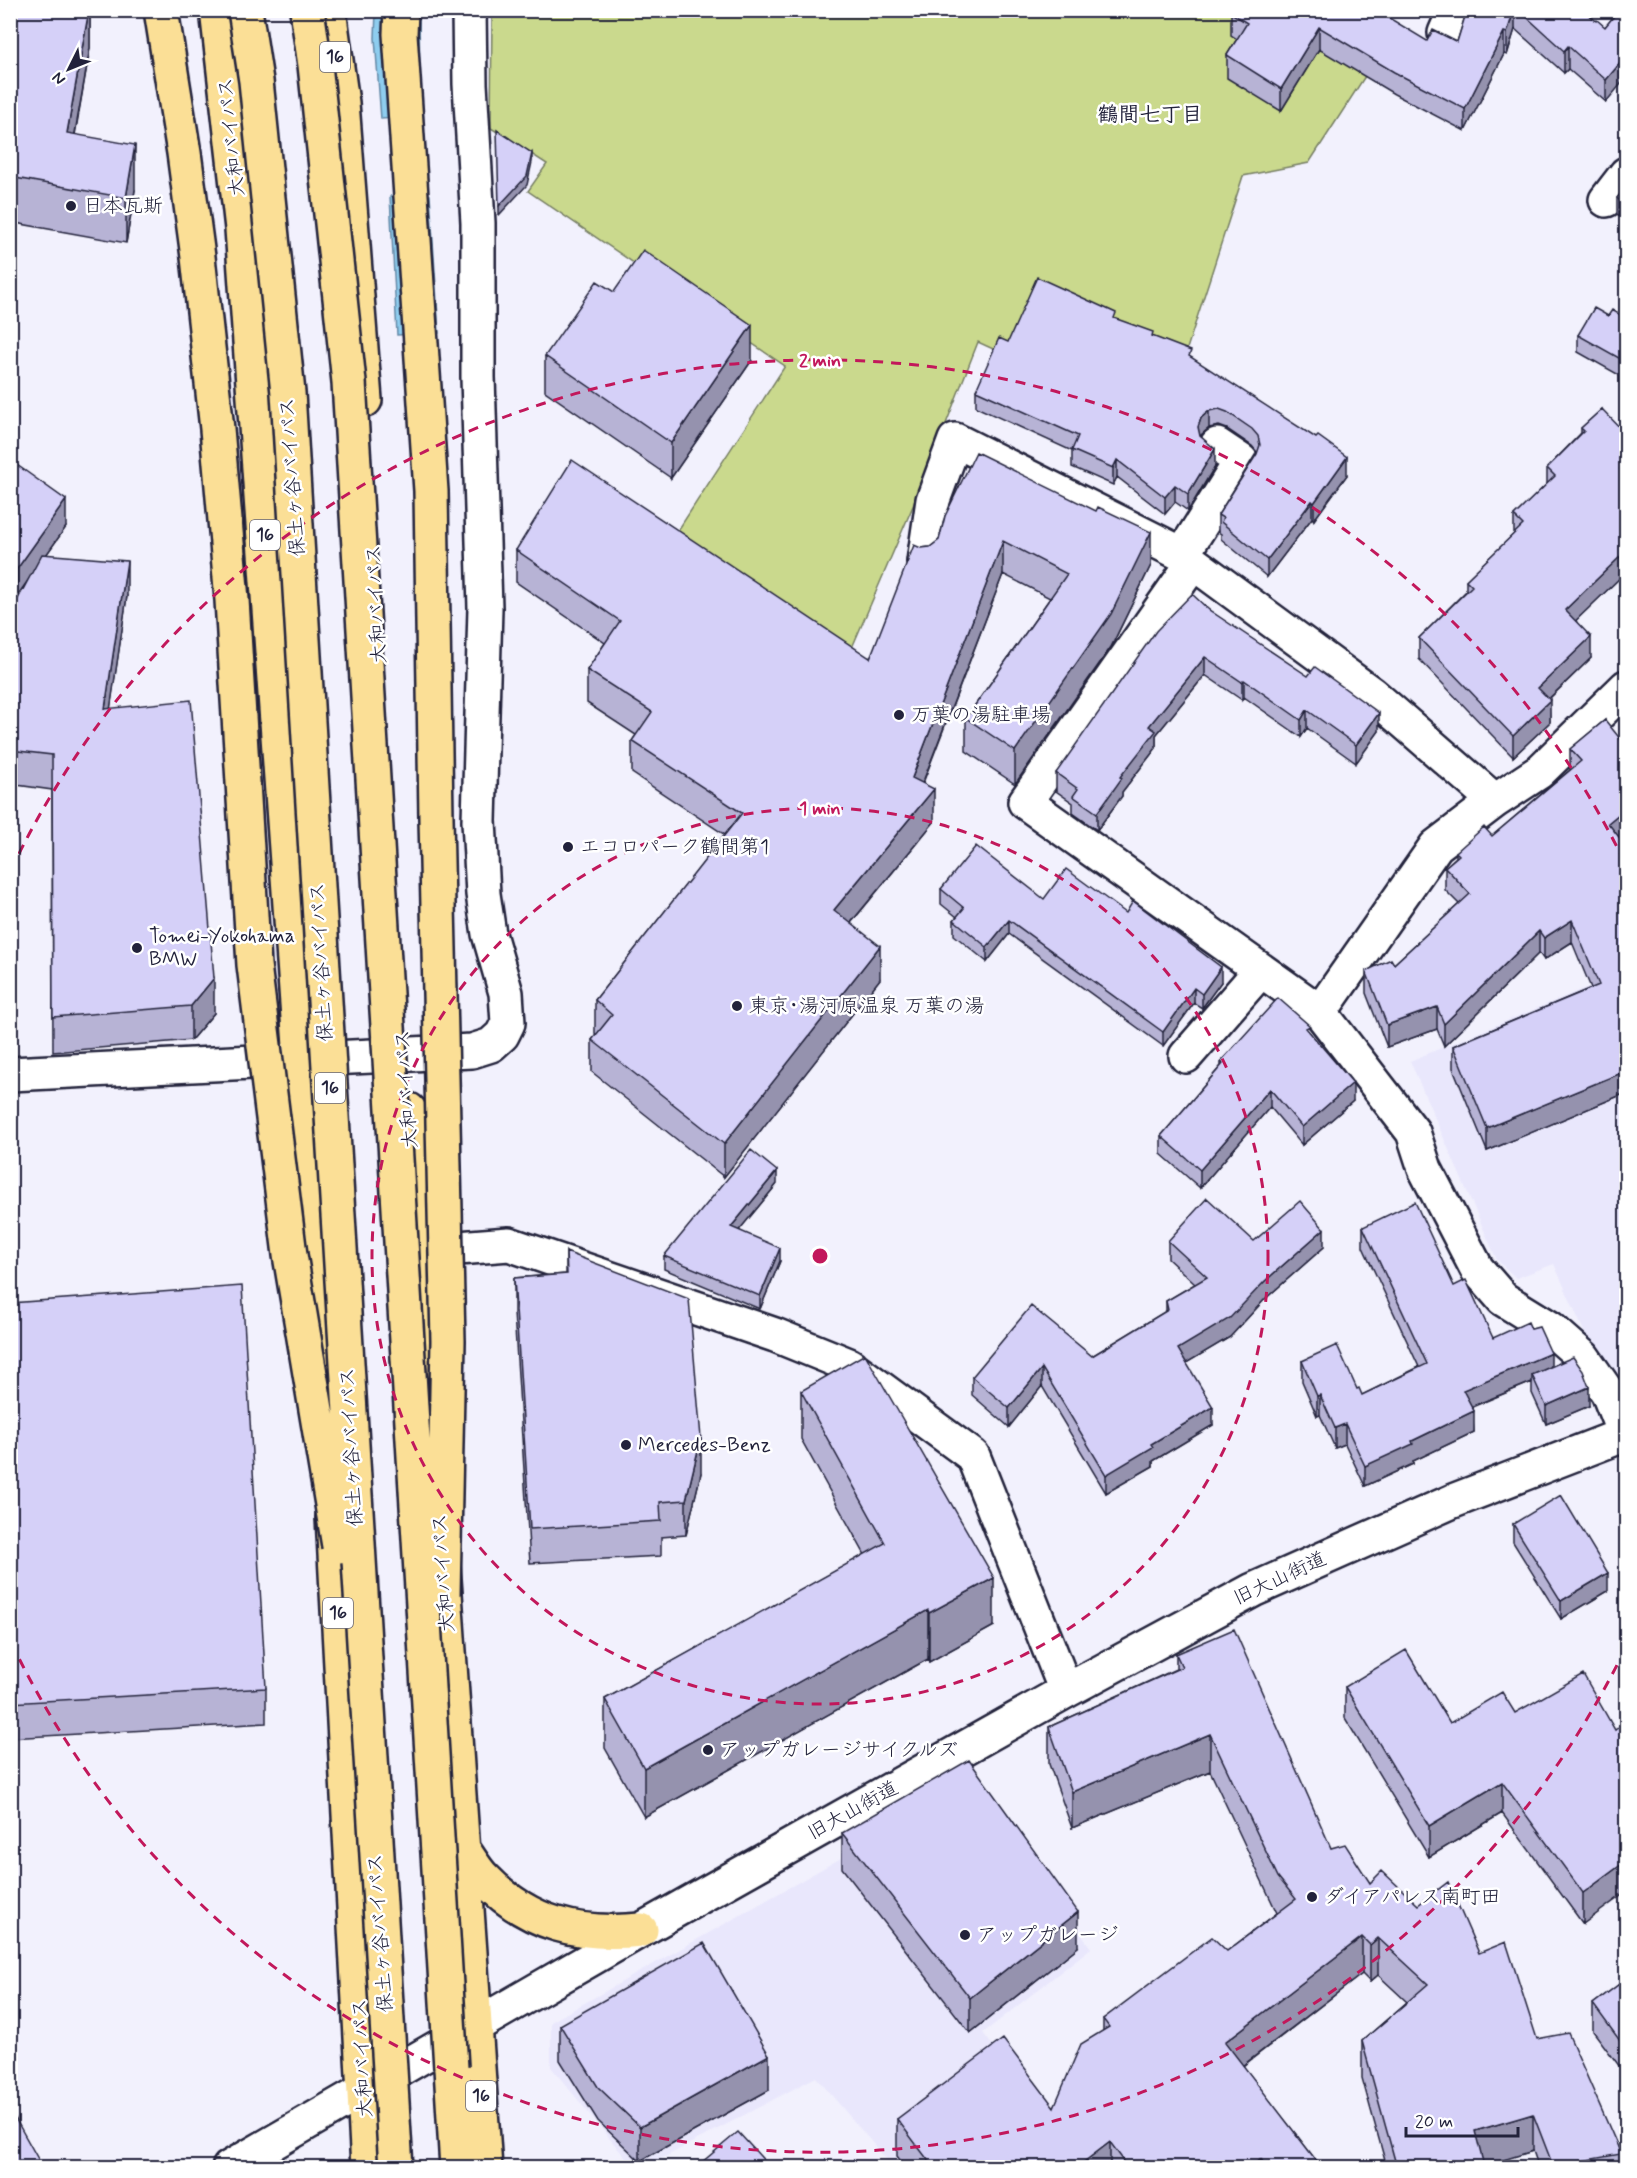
<svg xmlns="http://www.w3.org/2000/svg" width="1637" height="2178" viewBox="0 0 1637 2178" font-family="Mynerve,'Klee One',sans-serif">
  <style>
    .built { fill: #e9e7fc }
    .green { fill: #cad98d; stroke: #767e64; stroke-width: 1.5 }
    .water { fill: #8ecdef; stroke: #6389a7; stroke-width: 1.5 }
    .lines { fill: none; stroke-linecap: round; stroke-linejoin: round }
    .minor-casing { stroke: #22223b; stroke-width: 38 }
    .highway-casing { stroke: #22223b; stroke-width: 38 }
    .minor { stroke: #fff; stroke-width: 33 }
    .highway { stroke: #fbdf96; stroke-width: 33 }
    .highway-bridge-casing { stroke: #22223b; stroke-width: 38; stroke-linecap: butt }
    .highway-bridge { stroke: #fbdf96; stroke-width: 33 }
    .wall { fill: #b7b3d5; stroke: #22223b; stroke-width: 1.5 }
    .shaded-wall { fill: #9592ae; stroke: #22223b; stroke-width: 1.5 }
    .building { fill: #d5d0f8; stroke: #22223b; stroke-width: 1.5 }
    .ring { fill: none; stroke: #c2185b; stroke-width: 3; stroke-dasharray: 10 8 }
    .poi-dot { fill: #22223b; stroke: #fff; stroke-width: 2 }
    .labels { text-anchor: middle; dominant-baseline: central; stroke-width: 5; stroke-linejoin: round; paint-order: stroke }
    .shield { fill: #fff; stroke: #646476; stroke-width: 1.5 }
    .shield-label { font-size: 18px; font-weight: bold; fill: #22223b }
    .street-label { font-size: 20px; fill: #22223b; stroke: #fff }
    .poi-label { font-size: 20px; fill: #22223b; stroke: #fff; text-anchor: start }
    .neighbourhood-label { font-size: 21px; font-weight: bold; fill: #22223b; stroke: #fff }
    .centre { fill: #c2185b; stroke: #fff; stroke-width: 3 }
    .ring-label { font-size: 18px; text-anchor: middle; font-weight: bold; fill: #c2185b; stroke: #fff; stroke-width: 5; stroke-linejoin: round; paint-order: stroke }
  </style>
  <rect width="100%" height="100%" fill="#f2f1fd"/>
  <filter id="ink" filterUnits="userSpaceOnUse"><feTurbulence type="fractalNoise" baseFrequency=".0167" numOctaves="2"/><feDisplacementMap in="SourceGraphic" scale="12" xChannelSelector="R" yChannelSelector="G"/><feConvolveMatrix kernelMatrix="1 2 1 2 8 2 1 2 1" color-interpolation-filters="sRGB"/></filter>
  <g filter="url(#ink)">
    <path class="built" d="M1626 971V1383L1587 1338 1554 1264 1516 1278 1497 1260 1410 1061Z
      M972 1784 1091 1948 983 2033 1086 2167H893L816 2077 646 2167H633L551 2067V2022Z"/>
    <path class="green" d="M492 11H1301L1325 38 1371 67 1309 163 1243 176 1184 358 1102 399 978 342 922 485 851 650 673 538 785 366 528 191 547 164 491 128Z"/>
    <path class="water" d="M376 11H419L420 91 423 116 381 119 375 38Z
      M430 195 439 333 397 335 390 196Z"/>
    <g class="lines">
      <defs>
        <path id="minor" d="M1445 33 1455 10
          M1606 200 1626 174
          M1182 555 1241 461 1217 445
          M924 562 933 500 955 440 1180 553 1372 694 1495 801
          M1193 563 1025 802 1320 1012 1413 1132 1425 1169 1477 1269 1503 1299 1550 1328 1583 1357 1608 1393 1626 1439
          M1320 1012 1436 846 1495 801 1539 772 1626 687
          M1186 1056 1261 970
          M10 1074 472 1051 491 1045 502 1035 508 1023 506 993 489 934 483 894 479 821 485 608 478 377V223L470 84 469 10
          M420 1251 509 1244 775 1335 849 1365 973 1456 1066 1691
          M229 2168 641 1930 1066 1691 1253 1590 1453 1501 1626 1434"/>
        <path id="highway" d="M217 10 242 229 301 1060 319 1276 327 1402
          M329 10 342 103 365 400
          M409 1110 434 1439
          M333 1517 368 2168
          M443 1565 485 2168
          M465 1852C471 1861 477 1871 484 1878 529 1925 580 1936 641 1930
          M451 2068 457 2168"/>
      </defs>
      <use href="#minor" class="minor-casing"/>
      <use href="#highway" class="highway-casing"/>
      <use href="#minor" class="minor"/>
      <use href="#highway" class="highway"/>
      <defs>
        <path id="highway-bridge" d="M161 10 184 153 198 257 217 429 232 600 254 965 290 1255 339 1546
          M245 10 256 81 288 393 396 2168
          M307 10 315 65 349 382 451 2068
          M401 10 400 34 431 491 436 818 448 1341 443 1594"/>
      </defs>
      <use href="#highway-bridge" class="highway-bridge-casing"/>
      <use href="#highway-bridge" class="highway-bridge"/>
    </g>
    <path class="wall" d="M10 10H90V48L75 135 135 190 126 243 10 222Z
      M1467 10H1584L1596 21 1605 27 1619 10 1606 102 1568 69 1564 73 1515 29 1507 55 1504 54 1465 131 1394 94 1319 49 1281 111 1227 78V55L1237 39 1231 35V13L1427 41 1457 42Z
      M1626 187V222L1617 214V198Z
      M614 292 752 360 671 478 545 391V356Z
      M1608 316 1626 318V379L1578 352V335Z
      M1116 319 1153 337 1191 358 1347 475 1314 520 1312 518 1267 577 1221 539V534L1218 532V515L1257 452 1252 446 1227 429 1219 426 1209 428 1201 435V436L1215 466 1188 511 1175 502 1165 514 1117 477 1113 485 1072 467V451L976 407V390Z
      M1602 409 1626 572 1576 620 1591 658 1549 699 1550 722 1513 757 1419 659V638L1466 591V580L1514 534V516L1547 484V468L1581 433V428Z
      M10 460 66 527 46 555 127 596 110 709 214 1013 191 1040 53 1052 52 790 10 784V614L31 576 17 596 10 591Z
      M945 516 1151 565 1111 647 1015 784 966 751V718L1050 598 1003 574 923 783 934 822 851 923 880 979 724 1177 592 1072V1040L596 1035 595 1033V1000L725 835 632 773V741L636 735 587 703V670L605 643 516 582V550L870 658 921 548 930 547 939 540Z
      M1209 610 1379 731 1356 763 1307 728 1301 737 1244 697 1242 700 1205 675 1156 735V748L1122 792V796L1097 830 1073 813V803L1056 791V773Z
      M1605 720 1626 830 1619 836 1626 846V1093L1487 1151 1453 1068V1046L1591 988 1572 942 1544 960 1539 953 1444 1046 1437 1029 1387 1047 1366 993V971L1394 964 1459 904 1445 890V867L1456 857V852L1492 836 1570 770V749Z
      M941 889 1044 899 1126 913 1221 982 1202 1008 1194 1003 1163 1046 1009 934 987 962 954 935V920L957 917 941 904Z
      M1310 1033 1353 1101 1302 1145 1270 1107 1200 1188 1161 1154V1136L1221 1066V1061Z
      M777 1184 739 1230 780 1261 760 1309 664 1269V1256Z
      M1363 1227 1454 1286 1493 1338 1551 1367 1589 1406 1546 1424 1532 1393V1382L1472 1407 1474 1432 1413 1461V1464L1365 1486 1345 1444 1335 1448 1320 1415 1317 1416 1302 1381V1361L1357 1389 1362 1395 1419 1367 1363 1247Z
      M1168 1241H1254L1324 1247 1265 1299 1230 1337 1186 1363 1213 1425 1153 1461V1466L1106 1493 1042 1386 1009 1427 972 1395V1377L1092 1356 1166 1311V1301L1195 1284 1168 1259Z
      M566 1252 701 1473 686 1535 661 1537V1556L530 1563 514 1313V1278L566 1274Z
      M10 1303 266 1688V1723L10 1738Z
      M801 1391 994 1626 929 1662 928 1659 644 1817 605 1748V1699L865 1555 801 1439Z
      M1513 1524 1608 1591 1561 1619 1513 1542Z
      M1176 1654 1331 1848 1370 1883 1418 1905 1479 1953 1537 2039 1621 2154V2168H1539L1533 2151 1484 2165V2168H1387L1362 2078V2041L1407 2002 1378 1975 1370 1982 1362 1974 1243 2066 1322 2168H906L897 2156V2119L1054 2107 1103 2031V2019L1227 1951 1277 1913 1210 1771 1072 1828 1049 1764V1727L1176 1669Z
      M1345 1687 1450 1723 1515 1713 1615 1730 1583 1924 1502 1813 1429 1857 1345 1718Z
      M842 1833 1078 1947 970 2033 842 1868Z
      M1626 1979V2075L1593 2031V2004Z
      M560 2025 769 2090 640 2161 598 2121 560 2060Z"/>
    <path class="shaded-wall" d="M89 10H90V48L67 178V133Z
      M1514 10H1515V29L1507 55V33Z
      M1319 27V49L1281 111V89Z
      M1504 32V54L1465 131V109Z
      M1568 46V69L1564 73V51Z
      M1626 56V78L1606 102V80Z
      M135 145V190L126 243V198Z
      M532 153V162L527 185 499 215V206Z
      M752 325V360L671 478V443Z
      M1209 411V428L1201 435 1198 444V427L1201 418Z
      M1215 449V466L1188 511V494Z
      M1347 457V475L1314 520V503Z
      M1117 460V477L1113 485V468Z
      M1626 463V484L1620 469Z
      M1175 485V502L1165 514V497Z
      M66 500V527L17 596V569Z
      M1312 501V518L1267 577V560Z
      M1151 532V565L1111 647 1015 784V751Z
      M1003 541V574L912 810V778Z
      M1626 551V572L1565 631V610Z
      M127 561V596L105 744V709Z
      M1591 637V658L1538 709V688Z
      M1205 657V675L1156 735V748L1122 792V796L1097 830V813L1120 777 1149 726Z
      M1244 680V697L1242 700V682Z
      M1550 700V722L1513 757V736Z
      M1307 710V728L1301 737V720Z
      M1379 713V731L1356 763V745Z
      M934 789V822L834 943V910Z
      M1626 808V830L1608 845V823Z
      M1009 920V934L987 962V947Z
      M1572 920V942L1544 960V938Z
      M1539 931V953L1444 1046V1024Z
      M880 946V979L724 1177V1144Z
      M1221 967V982L1202 1008V994Z
      M214 978V1013L191 1040V1006Z
      M1194 988V1003L1163 1046V1032Z
      M1437 1007V1029L1387 1047V1025Z
      M1626 1071V1093L1487 1151V1128Z
      M1353 1083V1101L1302 1145V1127Z
      M1270 1089V1107L1200 1188V1170Z
      M777 1171V1184L731 1240V1227Z
      M1324 1229V1247L1265 1299 1230 1337 1178 1368V1349L1265 1281Z
      M780 1248V1261L760 1309V1296Z
      M1551 1353V1373L1532 1375V1382L1463 1410V1390Z
      M1042 1368V1386L1009 1427V1408Z
      M1589 1387V1406L1546 1424V1406Z
      M1320 1395V1415L1317 1416V1396Z
      M1213 1407V1425L1153 1461V1466L1106 1493V1475L1151 1444Z
      M1474 1411V1432L1413 1461V1464L1365 1486V1466L1412 1441Z
      M1345 1424V1444L1335 1448V1428Z
      M701 1438V1473L686 1535V1500Z
      M1608 1573V1591L1561 1619V1601Z
      M994 1578V1626L929 1662V1613Z
      M928 1610V1659L644 1817V1768Z
      M1210 1734V1771L1072 1828V1792Z
      M1502 1782V1813L1429 1857V1826Z
      M1626 1861V1892L1583 1924V1893Z
      M1078 1912V1947L970 2033V1998Z
      M1362 1937V1974L1225 2079V2042Z
      M1378 1938V1975L1370 1982V1945Z
      M769 2055V2090L640 2161V2127Z
      M1533 2114V2151L1477 2168 1475 2131Z
      M1110 2142V2168H1076Z
      M1261 2159V2168H1251Z"/>
    <path class="building" d="M10 10H89L67 133 135 145 126 198 10 177Z
      M1233 10H1376L1427 41 1433 30 1457 42 1467 10H1514L1507 33 1504 32 1465 109 1394 72 1319 27 1281 89 1227 55 1247 23 1231 13Z
      M1519 10H1584L1596 21 1597 20 1605 27 1619 10H1626V56L1606 80 1568 46 1564 51Z
      M497 130 532 153 527 176 499 206Z
      M1626 187V206L1617 198Z
      M643 250 752 325 671 443 545 356 597 281 614 292Z
      M1037 277 1116 313 1114 318 1153 332 1152 336 1191 351 1189 356 1316 438 1318 436 1347 457 1314 503 1312 501 1267 560 1221 522 1223 518 1218 515 1257 454 1260 445 1258 436 1252 429 1227 412 1219 409 1209 411 1201 418 1198 427 1200 436 1215 449 1188 494 1175 485 1165 497 1117 460 1113 468 1072 450 1078 436 976 390 999 338 1008 342Z
      M1594 308 1608 316 1612 310 1626 318V362L1578 335Z
      M1602 409 1626 434V463L1620 469 1626 476V551L1565 610 1591 637 1538 688 1550 700 1513 736 1419 638 1472 586 1466 580 1523 525 1514 516 1555 476 1547 468 1584 431 1581 428Z
      M976 452 1096 511 1098 507 1151 532 1111 614 1015 751 966 718 1067 574 1003 541 912 778 934 789 834 910 880 946 724 1144 592 1040 612 1015 595 1000 742 813 632 741 652 712 587 670 620 621 516 550 572 460 870 658 914 545 921 548 930 547 939 540 945 516Z
      M10 460 66 500 17 569 10 564Z
      M42 554 127 561 105 709 191 700 214 978 191 1006 53 1017 52 755 10 750V614Z
      M1192 594 1209 610 1308 676 1315 667 1379 713 1356 745 1307 710 1301 720 1244 680 1242 682 1205 657 1149 726 1156 731 1120 777 1122 778 1097 813 1073 796 1078 789 1056 773 1156 631Z
      M1605 720 1626 746V808L1608 823 1626 846V1071L1487 1128 1453 1046 1599 985 1572 920 1544 938 1539 931 1444 1024 1437 1007 1387 1025 1366 971 1391 959 1394 964 1470 894 1445 867 1459 855 1456 852 1484 827 1492 836 1581 761 1570 749Z
      M976 846 1044 899 1066 869 1126 913 1133 901 1221 967 1202 994 1194 988 1163 1032 1009 920 987 947 954 920 964 908 941 889Z
      M1278 998 1310 1026 1306 1028 1353 1083 1302 1127 1270 1089 1200 1170 1161 1136 1223 1064 1221 1061Z
      M751 1150 777 1171 731 1227 780 1248 760 1296 664 1256Z
      M1207 1198 1254 1241 1300 1201 1324 1229 1265 1281 1230 1318 1178 1349 1213 1407 1151 1444 1153 1447 1106 1475 1042 1368 1009 1408 972 1377 1031 1306 1092 1356 1168 1310 1166 1301 1207 1277 1168 1241Z
      M1415 1202 1454 1286 1466 1280 1493 1338 1528 1322 1531 1329 1539 1327 1551 1353 1463 1390 1474 1411 1412 1441 1413 1444 1365 1466 1345 1424 1335 1428 1320 1395 1317 1396 1302 1361 1337 1345 1357 1389 1359 1388 1362 1395 1427 1364 1363 1227Z
      M566 1252 689 1299 701 1438 686 1500 660 1502 661 1521 530 1529 514 1278 567 1274Z
      M242 1286 266 1688 10 1703V1303Z
      M865 1354 994 1578 929 1613 928 1610 644 1768 605 1699 885 1543 801 1391Z
      M1573 1357 1583 1371 1589 1387 1546 1406 1532 1375Z
      M1561 1495 1608 1573 1561 1601 1513 1524Z
      M1234 1629 1331 1848 1345 1844 1370 1883 1382 1871 1418 1905 1448 1882 1479 1953 1506 1942 1537 2039 1568 2033 1621 2154 1553 2166 1533 2114 1475 2131 1484 2166 1477 2168H1397L1362 2041 1428 1984 1378 1938 1370 1945 1362 1937 1225 2042 1322 2168H1267L1261 2159 1251 2168H1129L1110 2142 1076 2168H934L897 2119 1003 2039 1054 2107 1081 2044 1109 2027 1103 2019 1212 1937 1227 1951 1296 1899 1278 1877 1210 1734 1072 1792 1049 1727 1182 1667 1176 1654Z
      M1406 1650 1450 1723 1502 1692 1515 1713 1583 1674 1615 1730 1626 1721V1861L1583 1893 1502 1782 1429 1826 1345 1687Z
      M969 1760 1078 1912 970 1998 842 1833Z
      M704 1943 769 2055 640 2127 598 2087 560 2025Z
      M1626 1979V2049L1593 2004Z
      M10 2109 43 2168H10Z
      M738 2132 771 2168H695Z"/>
  </g>
  <g class="ring">
    <circle cx="820" cy="1256" r="448"/>
    <path d="M1625 1649A896 896 0 0 1 11 1642M11 870A896 896 0 0 1 1625 863"/>
  </g>
  <g class="poi-dot">
    <circle cx="71" cy="206" r="6"/>
    <circle cx="899" cy="715" r="6"/>
    <circle cx="568" cy="847" r="6"/>
    <circle cx="137" cy="948" r="6"/>
    <circle cx="737" cy="1006" r="6"/>
    <circle cx="626" cy="1445" r="6"/>
    <circle cx="708" cy="1750" r="6"/>
    <circle cx="1312" cy="1897" r="6"/>
    <circle cx="965" cy="1935" r="6"/>
  </g>
  <g class="labels">
    <g class="shield">
      <rect x="320" y="42" width="30" height="30" rx="4.5"/>
      <rect x="250" y="520" width="30" height="30" rx="4.5"/>
      <rect x="315" y="1073" width="30" height="30" rx="4.5"/>
      <rect x="323" y="1598" width="30" height="30" rx="4.5"/>
      <rect x="466" y="2081" width="30" height="30" rx="4.5"/>
    </g>
    <g class="shield-label">
      <text x="335" y="57">16</text>
      <text x="265" y="535">16</text>
      <text x="330" y="1088">16</text>
      <text x="338" y="1613">16</text>
      <text x="481" y="2096">16</text>
    </g>
    <g class="street-label">
      <text transform="translate(232 137) rotate(-96)">大和バイパス</text>
      <text transform="translate(293 477) rotate(-94)">保土ヶ谷バイパス</text>
      <text transform="translate(377 604) rotate(-93)">大和バイパス</text>
      <text transform="translate(322 962) rotate(-93)">保土ヶ谷バイパス</text>
      <text transform="translate(407 1089) rotate(-94)">大和バイパス</text>
      <text transform="translate(352 1447) rotate(-93)">保土ヶ谷バイパス</text>
      <text transform="translate(444 1573) rotate(-94)">大和バイパス</text>
      <text transform="translate(1280 1579) rotate(-25)">旧大山街道</text>
      <text transform="translate(853 1811) rotate(-29)">旧大山街道</text>
      <text transform="translate(381 1933) rotate(-94)">保土ヶ谷バイパス</text>
      <text transform="translate(363 2058) rotate(-93)">大和バイパス</text>
    </g>
    <g class="poi-label">
      <text x="83" y="206">日本瓦斯</text>
      <text x="911" y="715">万葉の湯駐車場</text>
      <text x="580" y="847">エコロパーク鶴間第1</text>
      <text x="149" y="936">Tomei-Yokohama<tspan x="149" dy="23">BMW</tspan></text>
      <text x="749" y="1006">東京･湯河原温泉 万葉の湯</text>
      <text x="638" y="1445">Mercedes-Benz</text>
      <text x="720" y="1750">アップガレージサイクルズ</text>
      <text x="1324" y="1897">ダイアパレス南町田</text>
      <text x="977" y="1935">アップガレージ</text>
    </g>
    <g class="neighbourhood-label">
      <text x="1150" y="115">鶴間七丁目</text>
    </g>
  </g>
  <circle cx="820" cy="1256" r="9" class="centre"/>
  <g class="ring-label">
    <text x="820" y="366">2 min</text>
    <text x="820" y="814">1 min</text>
  </g>
  <rect width="1637" height="2178" fill="none" stroke="#fff" stroke-width="36"/>
  <rect x="18" y="18" width="1601" height="2142" fill="none" stroke="#22223b" stroke-width="2" filter="url(#ink)"/>
  <g transform="translate(69 69) rotate(227)" stroke="#ffffff" stroke-width="4.5" paint-order="stroke">
  <path d="M0-4.5L10 22L0 15L-10 22Z" fill="#22223b"/>
  <text y="-9" font-size="16" font-weight="bold" text-anchor="middle" fill="#22223b">N</text>
  </g>
  <path d="M1406 2127v9h112v-9" fill="none" stroke="#22223b" stroke-width="3"/>
  <text x="1415" y="2127" font-size="18" fill="#22223b" stroke="#ffffff" stroke-width="4.5" paint-order="stroke">20 m</text>
</svg>
